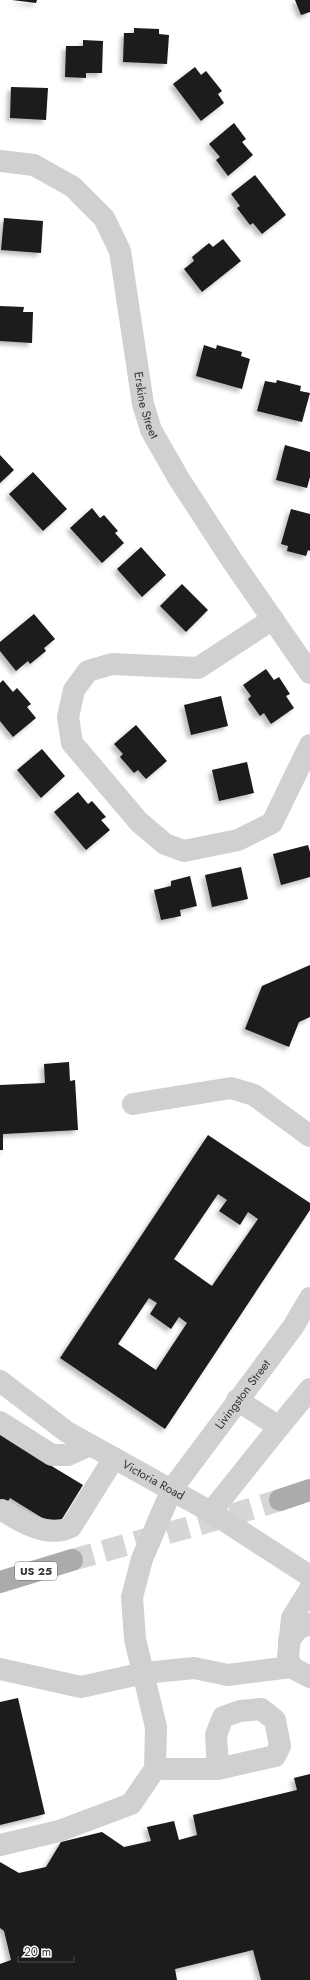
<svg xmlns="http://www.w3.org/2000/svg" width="310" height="1980" viewBox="0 0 310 1980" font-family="Jost,sans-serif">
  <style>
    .building { fill: #1a1a1a; fill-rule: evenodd; filter: url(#shadow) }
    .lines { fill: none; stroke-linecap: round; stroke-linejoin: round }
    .major-tunnel { stroke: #d6d6d6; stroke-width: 22; stroke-dasharray: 22 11; stroke-linecap: butt }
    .minor { stroke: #d0d0d0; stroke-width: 22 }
    .major { stroke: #ababab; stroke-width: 22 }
    .labels { text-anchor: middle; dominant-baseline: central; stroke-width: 4; stroke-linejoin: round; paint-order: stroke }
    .shield { fill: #fff; stroke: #707070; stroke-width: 1 }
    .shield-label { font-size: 11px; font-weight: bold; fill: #333 }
    .street-label { font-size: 12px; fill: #333; stroke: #fff }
  </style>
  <defs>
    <filter id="shadow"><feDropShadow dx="-3.5" dy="3.5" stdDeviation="2" flood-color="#0004"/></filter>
  </defs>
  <rect width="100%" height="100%" fill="#fff"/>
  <path class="building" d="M12 0H37L36 3Z
    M295 0H310V12L301 15Z
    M134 28 159 29V34L169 35 167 64 123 62 124 33H134Z
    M83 40 103 41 102 73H86V78L65 77 66 46H83Z
    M195 67 201 75 206 71 222 91 218 94 224 103 201 121 173 84Z
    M11 87 48 88 46 120 10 118Z
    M234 123 246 139 242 142 253 155 228 176 216 160 220 157 209 144Z
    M255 175 286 215 262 234 253 223 250 225 237 208 240 206 231 194Z
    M4 218 43 221 41 253 1 250Z
    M223 239 241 261 202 292 184 269 194 261 192 257 209 243 213 247Z
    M0 306 24 307 23 312H33L32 343 0 341Z
    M204 345 216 349 217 345 242 352 241 356 250 359 242 389 196 376Z
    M277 380 301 386 300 391 310 393 302 422 257 411 265 381 276 383Z
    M285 445 310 452V477L307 488 276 480Z
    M0 455 14 470 0 483Z
    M33 472 67 509 43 531 9 494Z
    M92 508 100 518 104 515 118 531 115 533 124 543 102 563 70 528Z
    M291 509 310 514V551L308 550 306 556 287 551 288 546 281 544Z
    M141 547 166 575 142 597 117 569Z
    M182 584 208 610 186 632 160 606Z
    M34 614 55 639 44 648 46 651 30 664 28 661 16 671 0 651V642Z
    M266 669 274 680 279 677 290 694 286 696 294 708 271 724 264 713 260 716 248 699 251 696 243 685Z
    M3 680 13 692 17 688 31 704 27 707 36 718 13 737 0 721V683Z
    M221 696 228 726 191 735 184 705Z
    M136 725 167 761 146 779 138 770 134 773 120 757 123 754 114 744Z
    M42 749 65 776 41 798 17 770Z
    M247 762 254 793 219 801 212 770Z
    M78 792 88 804 92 801 106 817 101 820 110 830 86 850 54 812Z
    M308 845 310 852V877L281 885 273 854Z
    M241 867 248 899 212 907 205 875Z
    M190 876 197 906 180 910 181 916 161 920 154 890 171 886V881Z
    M310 965V1017L299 1022 289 1047 245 1029 262 986Z
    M69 1062 70 1081 75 1080 78 1130 3 1134V1150H0V1085L45 1083 44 1064Z
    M208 1135 310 1203V1210L165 1429 60 1358ZM218 1194 227 1200 219 1211 240 1225 248 1212 258 1219 212 1286 174 1259ZM149 1298 157 1303 150 1314 171 1329 179 1317 187 1323 156 1370 118 1344Z
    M0 1425 35 1456 83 1485 57 1527 10 1498 0 1514Z
    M18 1698 45 1814 0 1825V1702Z
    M310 1774V1980H261L253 1950 175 1969 177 1980H0V1964L11 1960 4 1931 0 1928V1862L19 1873 46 1867 61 1842 102 1832 124 1847 151 1841 147 1827 174 1821 179 1840 197 1835 193 1815 297 1790 294 1778Z"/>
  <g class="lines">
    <path class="major-tunnel" d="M72 1560 218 1519 280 1500"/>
    <g class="minor">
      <path id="s1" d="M0 161 34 165 73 187 104 218 120 251 143 404 151 430 179 479 233 562 310 673"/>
      <path d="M273 619 198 668 112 664 88 671 74 690 68 717 72 743 139 822 165 844 184 851 238 840 272 823 310 745"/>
      <path d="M133 1104 231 1088 254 1095 310 1136"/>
      <path id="s2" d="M0 1381 67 1432 211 1512 310 1576"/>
      <path d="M237 1400 279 1427 310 1389"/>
      <path d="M0 1422 52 1455H68L90 1445"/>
      <path d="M2 1510C22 1523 49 1538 71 1527L114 1458"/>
      <path d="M211 1512 279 1427"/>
      <path d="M289 1640 299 1628 310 1624"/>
      <path d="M291 1667 310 1677"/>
      <path d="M0 1669 81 1687 144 1673 194 1668 228 1675 291 1667 288 1657 292 1618 310 1589"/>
      <path d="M155 1769H218L275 1756 280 1746 275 1720 261 1709 240 1711 223 1717 216 1735 218 1769"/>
      <path id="s3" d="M0 1845 59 1831 131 1804 155 1769 156 1727 135 1639 132 1597 142 1559 172 1489 293 1327 310 1298"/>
    </g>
    <path class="major" d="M280 1500 310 1490
      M0 1582 72 1560"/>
  </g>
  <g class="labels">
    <rect class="shield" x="15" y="1562" width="42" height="18" rx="3"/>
    <g class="shield-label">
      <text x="36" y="1571">US 25</text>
    </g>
    <g class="street-label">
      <text stroke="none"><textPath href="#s1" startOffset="316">Erskine Street</textPath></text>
      <text stroke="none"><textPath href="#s3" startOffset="588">Livingston Street</textPath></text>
      <text stroke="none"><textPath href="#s2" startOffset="183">Victoria Road</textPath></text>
    </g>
  </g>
  <path d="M18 1956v6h56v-6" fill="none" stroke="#333333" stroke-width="2"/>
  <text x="24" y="1956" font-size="12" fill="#333333" stroke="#ffffff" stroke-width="3" paint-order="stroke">20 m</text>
</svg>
